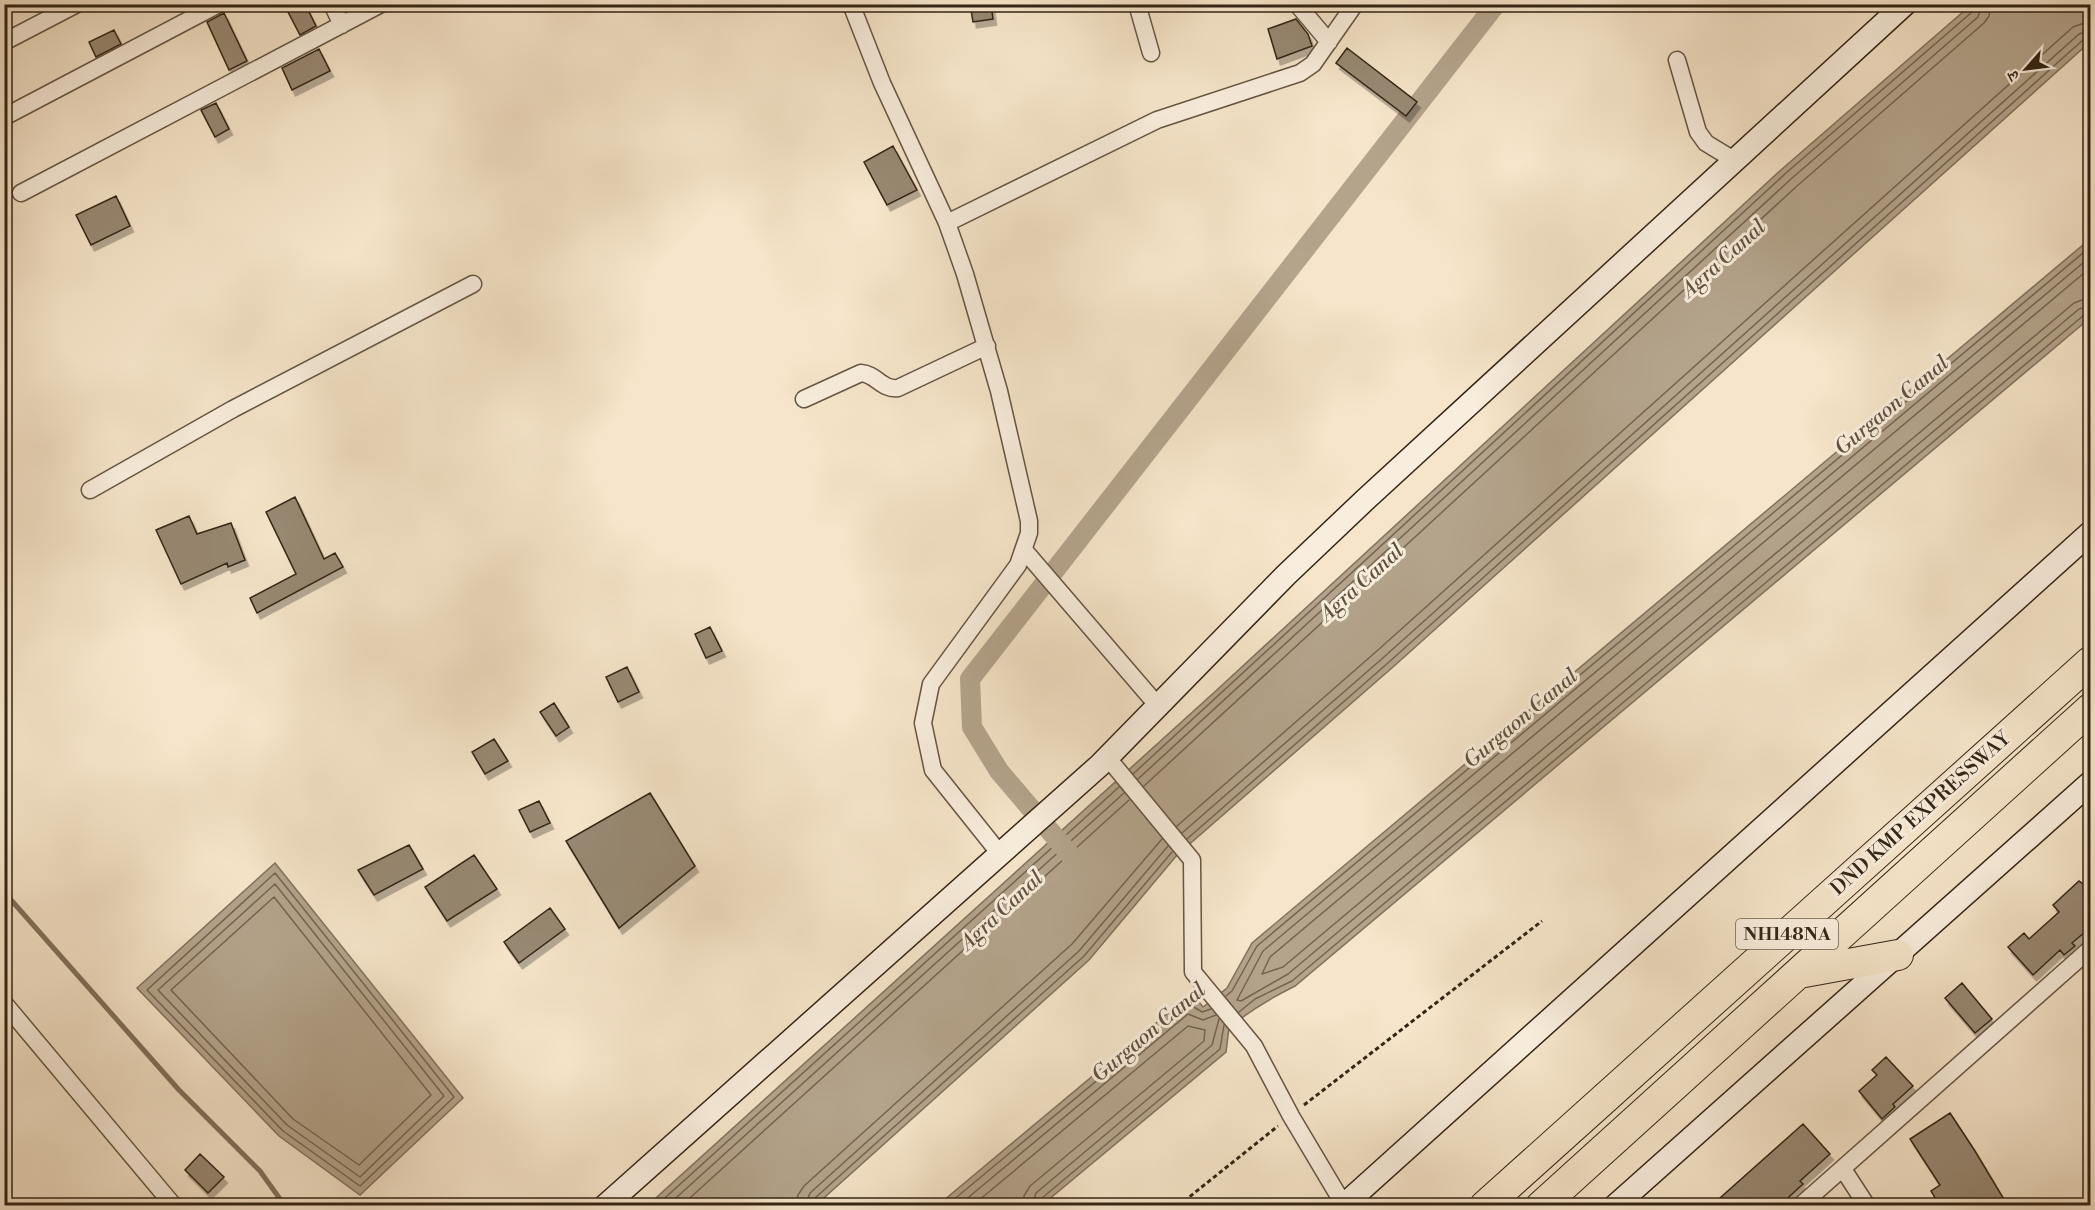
<svg xmlns="http://www.w3.org/2000/svg" width="2095" height="1210" viewBox="0 0 2095 1210" font-family="'Libre Bodoni','Noto Serif Devanagari',serif">
  <style>
    .water { fill: #b4a48c; stroke: #80715c; stroke-width: 1.5 }
    .lines { fill: none; stroke-linecap: round; stroke-linejoin: round }
    .shore { stroke: #746450; stroke-width: 1.5 }
    .stream { stroke: #80715c; stroke-width: 5 }
    .canal { stroke: #b4a48c; stroke-width: 20 }
    .building { fill: #988973; stroke: #332515; stroke-width: 1.5; filter: url(#shadow) }
    .street-casing { stroke: #645542; stroke-width: 19 }
    .secondary-casing { stroke: #332515; stroke-width: 25 }
    .highway-casing { stroke: #332515; stroke-width: 32 }
    .path { stroke: #332515; stroke-width: 3; stroke-dasharray: 4.5 3; stroke-linecap: butt }
    .street { stroke: #f9eedd; stroke-width: 16 }
    .secondary { stroke: #f9eedd; stroke-width: 22 }
    .highway { stroke: #f6e5ca; stroke-width: 30 }
    .labels { text-anchor: middle; dominant-baseline: central; stroke-width: 6; stroke-linejoin: round; paint-order: stroke }
    .shield { fill: #f9eedd; stroke: #6e6151; stroke-width: 1.5 }
    .shield-label { font-size: 18px; font-weight: bold; fill: #332515 }
    .street-label { font-size: 20px; fill: #332515; stroke: #f9eedd }
    .water-label { font-size: 21px; font-style: italic; fill: #60513f; stroke: #f9eedd }
  </style>
  <defs>
    <filter id="shadow"><feDropShadow dx="3.5" dy="6" stdDeviation="0" flood-color="#0004"/></filter>
  </defs>
  <rect width="100%" height="100%" fill="#f6e5ca"/>
  <filter id="stains"><feTurbulence type="fractalNoise" baseFrequency=".00333" numOctaves="4"/><feColorMatrix values="0 0 0 0 .2 0 0 0 0 .09 0 0 0 0 .02 0 0 0 .5 -.17"/></filter>
  <radialGradient id="worn" r=".72"><stop offset=".6" stop-color="#630" stop-opacity="0"/><stop offset="1" stop-color="#630" stop-opacity=".3"/></radialGradient>
  <path class="water" d="M1971 5H2090V42L1393 667 1177 855 1089 960 816 1205 647 1206 1219 688 1782 169Z
    M2090 239V318L1295 986C1271 998 1250 1010 1229 1028L1226 1052 1042 1205 937 1206 1192 993 1203 1007 1227 988 1252 943Z
    M275 863 463 1098 360 1195 279 1136 137 988Z"/>
  <g class="lines">
    <path class="shore" d="M2090 257 1263 951 1237 1000 1241 1001 1288 974 2079 309 2090 306
      M2090 268 1270 957 1262 974 1283 967 2074 303 2090 297
      M1133 774 1786 173 1972 12 1974 4
      M1138 779 1791 179 1978 17 1982 4
      M1144 786 1797 186 1984 23 1989 16 1991 4
      M1177 826 1378 650 2073 27 2090 21
      M1182 833 1384 657 2079 34 2090 30
      M1187 839 1389 662 2084 39 2090 38
      M275 873 454 1097 360 1186 283 1131 147 990Z
      M275 884 444 1096 360 1177 287 1125 158 990Z
      M274 897 431 1095 359 1165 293 1119 171 990Z
      M1226 996 1232 991 1257 946 2090 247
      M1239 1012 1255 999 1292 981 2084 315 2090 314
      M656 1206 1119 787
      M667 1206 1124 793
      M681 1206 1129 800
      M796 1206 798 1195 804 1186 1072 944 1162 839
      M805 1206 810 1193 1079 951 1168 846
      M812 1206 815 1198 1084 956 1172 852
      M946 1206 1189 1004 1202 1012 1211 1009
      M958 1206 1188 1014 1203 1020 1216 1015
      M972 1206 1188 1026 1205 1030 1204 1041 1030 1186 1024 1196 1023 1206
      M1032 1206 1036 1193 1212 1045 1219 1019
      M1039 1206 1042 1198 1220 1049 1224 1025"/>
    <path class="stream" d="M4 892 179 1090 260 1171 285 1206"/>
    <path class="canal" d="M1072 857 999 771 972 727 970 679 1496 4"/>
  </g>
  <path class="building" d="M302 4H305L316 26 300 35 288 12Z
    M970 4H991L993 19 973 22Z
    M224 13 247 61 229 70 207 22Z
    M1296 19 1308 34 1312 46 1277 59 1268 29Z
    M114 30 121 44 96 57 89 42Z
    M1347 48 1417 102 1406 116 1336 63Z
    M319 49 330 71 292 90 282 68Z
    M216 103 229 129 215 137 201 110Z
    M893 146 917 190 887 205 864 162Z
    M116 196 130 226 91 245 76 215Z
    M295 497 324 559 335 553 343 567 257 613 250 598 296 574 266 512Z
    M189 516 197 534 231 523 245 560 228 567 227 563 181 584 156 530Z
    M710 627 722 651 706 658 695 634Z
    M627 667 639 692 618 702 606 677Z
    M554 703 569 727 556 736 540 712Z
    M494 739 508 761 485 774 472 752Z
    M650 793 695 866 619 928 566 841Z
    M539 801 550 823 530 832 519 810Z
    M409 845 423 869 374 895 358 870Z
    M474 855 497 889 447 921 425 887Z
    M2091 878V927L2072 943 2075 946 2064 955 2060 950 2033 975 2008 947 2024 933 2029 939 2059 912 2053 905 2079 881 2083 884Z
    M550 908 565 929 519 963 504 942Z
    M1962 983 1992 1019 1975 1033 1945 998Z
    M1886 1057 1913 1086 1893 1104 1895 1107 1882 1119 1859 1091 1877 1075 1872 1070Z
    M1950 1113 1975 1151 2008 1206H1940L1931 1191 1940 1185 1910 1139Z
    M1803 1124 1830 1154 1800 1181 1803 1184 1779 1206H1711Z
    M200 1154 224 1177 208 1193 185 1170Z"/>
  <g class="lines">
    <defs>
      <path id="street" d="M332 4 342 25
        M851 4 882 83 947 223 965 274 999 391 1029 521V533L1018 565 931 684 923 723 933 770 1000 854
        M1137 4 1151 53
        M1297 4 1329 42
        M4 42 77 4
        M1677 60 1698 132 1706 143 1734 160
        M4 117 219 4
        M21 193 381 4
        M947 223 1157 120 1300 73 1313 64 1355 4
        M804 399 861 373C876 374 882 390 898 388L987 346
        M90 490 233 409 473 284
        M1024 550 1158 706
        M1107 757 1192 860 1193 972 1254 1046 1291 1116 1344 1205
        M4 1003 174 1206
        M1843 1169 1867 1206
        M1800 1206 2090 949"/>
      <path id="secondary" d="M605 1206 1100 765 1286 575 1366 499 1905 4
        M1343 1206 2090 533
        M1615 1206 2090 783"/>
      <path id="highway" d="M1799 973 1898 955
        M1485 1206 2090 662
        M1541 1206 2090 709"/>
    </defs>
    <use href="#street" class="street-casing"/>
    <use href="#secondary" class="secondary-casing"/>
    <use href="#highway" class="highway-casing"/>
    <path class="path" d="M1304 1105 1542 921
      M1178 1206 1278 1126"/>
    <use href="#street" class="street"/>
    <use href="#secondary" class="secondary"/>
    <use href="#highway" class="highway"/>
  </g>
  <g class="labels">
    <rect class="shield" x="1736" y="919" width="102" height="30" rx="4.5"/>
    <g class="shield-label">
      <text x="1787" y="934">NH148NA</text>
    </g>
    <g class="street-label">
      <text transform="translate(1921 814) rotate(-42)">DND KMP EXPRESSWAY</text>
    </g>
    <g class="water-label">
      <text transform="translate(1724 259) rotate(-42)">Agra Canal</text>
      <text transform="translate(1892 406) rotate(-40)">Gurgaon Canal</text>
      <text transform="translate(1362 583) rotate(-42)">Agra Canal</text>
      <text transform="translate(1521 719) rotate(-40)">Gurgaon Canal</text>
      <text transform="translate(1002 911) rotate(-43)">Agra Canal</text>
      <text transform="translate(1149 1033) rotate(-40)">Gurgaon Canal</text>
    </g>
  </g>
  <rect width="2095" height="1210" fill="none" stroke="#f6e5ca" stroke-width="24"/>
  <rect x="6" y="6" width="2083" height="1198" fill="none" stroke="#332515" stroke-width="3"/>
  <rect x="12" y="12" width="2071" height="1186" fill="none" stroke="#332515" stroke-width="1.5"/>
  <g transform="translate(2026 69) rotate(242)" stroke="#f9eedd" stroke-width="4.5" paint-order="stroke">
  <path d="M0-4.5L10 22L0 15L-10 22Z" fill="#332515"/>
  <text y="-9" font-size="16" font-weight="bold" text-anchor="middle" fill="#332515">उ</text>
  </g>
  <rect width="100%" height="100%" filter="url(#stains)"/>
  <rect width="100%" height="100%" fill="url(#worn)"/>
</svg>
